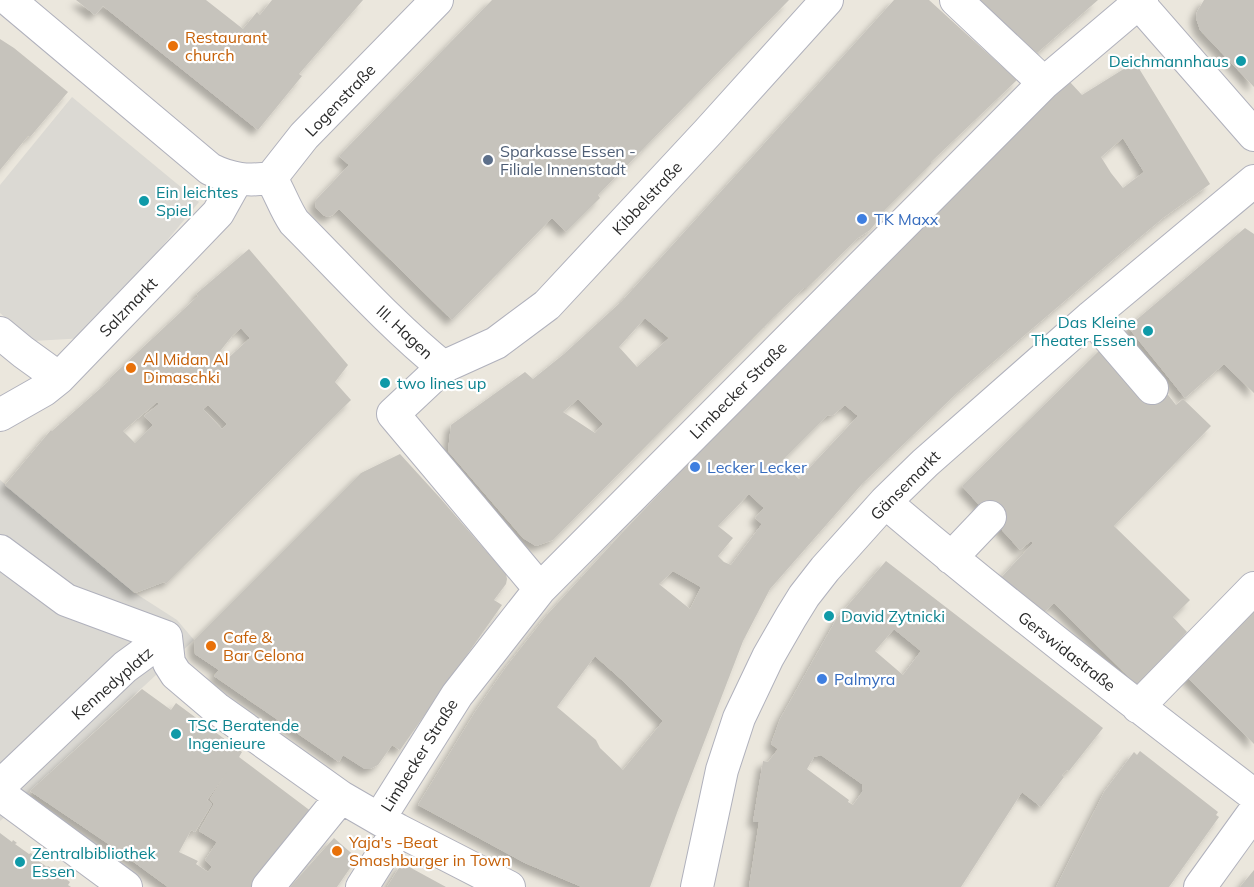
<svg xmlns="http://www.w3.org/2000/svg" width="1254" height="887" viewBox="0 0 1254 887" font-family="Mulish,sans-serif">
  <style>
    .plaza { fill: #dbd9d3 }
    .building { fill: #c6c3bc; fill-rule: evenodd; filter: url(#shadow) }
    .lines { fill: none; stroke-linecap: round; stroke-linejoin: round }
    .minor-casing { stroke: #b0b1bc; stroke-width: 34 }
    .minor { stroke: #fff; stroke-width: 32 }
    .food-dot { fill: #e8710a; stroke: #fff; stroke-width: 2 }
    .culture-dot { fill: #0f9aa8; stroke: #fff; stroke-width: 2 }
    .service-dot { fill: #5c6f8a; stroke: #fff; stroke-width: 2 }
    .shop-dot { fill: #3f7fe0; stroke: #fff; stroke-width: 2 }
    .labels { text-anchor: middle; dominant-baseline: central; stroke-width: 4.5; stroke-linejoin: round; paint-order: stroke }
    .food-label { font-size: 16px; fill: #c56008; stroke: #fff; text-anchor: start }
    .culture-label { font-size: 16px; fill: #0d838f; stroke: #fff; text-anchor: start }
    .street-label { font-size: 16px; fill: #2a2a2a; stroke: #fff }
    .service-label { font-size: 16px; fill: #4e5e75; stroke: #fff; text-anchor: start }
    .shop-label { font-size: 16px; fill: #366cbe; stroke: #fff; text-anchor: start }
  </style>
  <defs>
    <filter id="shadow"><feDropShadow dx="-5.5" dy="5.5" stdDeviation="3" flood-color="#0004"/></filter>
  </defs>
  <rect width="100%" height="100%" fill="#ebe7dd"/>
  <path class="plaza" d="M72 97 199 202 86 338 33 341 0 313V185Z
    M0 480 135 593 177 620 194 640 30 791 17 807 0 821Z"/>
  <path class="building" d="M76 0H206L243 29 257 12 260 15 272 0H363L299 74 302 76 258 130 103 6 95 15Z
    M492 0H789L598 195 600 198 566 232 552 218 452 320 339 209 333 215 328 217 323 215 316 208 315 201 349 165 339 156Z
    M894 0H929L1017 80 931 162 932 163 884 211 880 218 870 230 858 238 807 288H804L774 317 553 540 536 546 523 538 448 451 451 425 525 372 533 379 564 354 622 301ZM645 318 669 338 637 367 619 347ZM578 399 603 424 595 433 563 412Z
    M979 0H1098L1037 53Z
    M1204 0H1254V87L1200 30 1196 18 1197 12Z
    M0 39 14 48 68 92 30 137 28 136 0 170Z
    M1135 62 1210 184 1163 218 1114 259 958 392 862 484 770 589 743 641 678 810 650 887H582L525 863 418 805 475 712 506 667 546 616 621 534 747 402 1028 120 1069 81 1082 95ZM1123 138 1144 172 1123 188 1111 173 1101 157ZM845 405 858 416 799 479 781 462 828 415 832 416ZM749 494 764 508 755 518 762 524 731 565 724 562 718 556 733 538 718 526ZM673 571 701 587 690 609 659 584ZM595 656 622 680 663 721 623 770 600 748 596 740 557 707Z
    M1245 228 1254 234V393L1224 364 1185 398 1128 327Z
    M249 249 348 365 335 382 351 400 166 584 164 582 135 593 5 485 51 430 52 431 110 380 109 379 198 296 196 294ZM241 328 250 338 224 362 217 355 232 336ZM157 402 159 404 144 416 153 425 135 443 123 431ZM208 405 227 424 222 429 203 409Z
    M1103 347 1158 382 1176 405 1183 399 1211 426 1114 526 1190 600 1173 617 1187 632 1137 685 1054 603 1042 614 999 580 1033 543 1031 541 1020 550 962 486Z
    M400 454 441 499 506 574 507 579 506 584 494 600 502 605 400 750 392 745 378 765 370 769H365L343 755 339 762 214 676 219 670 195 654 194 640 361 473Z
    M886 561 1103 728 1069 771 1067 770 1062 775 1064 777 1041 807 1022 792 961 887H749L759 822H753L763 761 768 762 778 749 771 744 780 719 837 618ZM894 629 921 651 903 675 875 651ZM821 755 862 784 863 791 853 805 848 802 849 800 807 769 814 757Z
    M1254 605V744L1185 675Z
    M142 689 171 710 176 703 242 752 239 757 312 812 252 887H168L116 849 30 791ZM227 772 210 799 214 804 199 831 217 842 205 860 212 867 208 872 196 864 198 861 179 852 191 830 195 832 212 804 207 800Z
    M1140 751 1218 812 1216 815 1219 817 1169 887H1056L1104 792 1134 752 1137 755Z
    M0 833 12 842 13 840 17 843 15 844 29 854 31 853 34 857H33L47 867 48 866 52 869 51 870 65 880 66 879 70 882 68 885 71 887H0Z
    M334 838 357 858 337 887H290Z
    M402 863 446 887H387Z
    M1254 870V887H1240Z"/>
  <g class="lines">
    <defs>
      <path id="minor" d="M9 0 210 169C232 180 248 181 271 178L304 136 437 0
        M956 0 1044 83
        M1136 0 1254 135
        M271 178C280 193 285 209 294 222 343 271 390 324 443 367
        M1091 317 1152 388
        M0 333 23 352 59 378
        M0 415 44 390 59 378 218 213 237 179
        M885 502C1005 604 1129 700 1254 795
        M0 551 66 600 166 637
        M951 558 990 517
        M540 589 393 414 443 367 496 343 547 305 708 132 827 0
        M166 637 169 663 176 674 216 708 341 797 398 830 509 887
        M1138 707 1254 588
        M0 786 125 667 166 637
        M0 794 126 887
        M379 819 457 695 540 589 1044 83 1142 0
        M268 887 341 797
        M362 887 398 830
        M697 887 722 770 739 718 768 657 791 617 804 596 825 569 885 502 925 463 1091 317 1254 181
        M1200 887 1254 812"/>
    </defs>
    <use href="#minor" class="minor-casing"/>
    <use href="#minor" class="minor"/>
  </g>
  <g class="food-dot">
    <circle cx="173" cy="46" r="6"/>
    <circle cx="131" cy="368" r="6"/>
    <circle cx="211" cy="646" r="6"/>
    <circle cx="337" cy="851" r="6"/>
  </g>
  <g class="culture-dot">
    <circle cx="1241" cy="61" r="6"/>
    <circle cx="144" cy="201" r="6"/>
    <circle cx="1148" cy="331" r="6"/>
    <circle cx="385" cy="383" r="6"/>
    <circle cx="829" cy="616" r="6"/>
    <circle cx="176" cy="734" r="6"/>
    <circle cx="20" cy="862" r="6"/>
  </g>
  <circle class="service-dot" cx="488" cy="160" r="6"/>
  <g class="shop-dot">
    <circle cx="862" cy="219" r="6"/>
    <circle cx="695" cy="467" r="6"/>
    <circle cx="822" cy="679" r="6"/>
  </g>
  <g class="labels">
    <g class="food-label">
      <text x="185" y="37">Restaurant<tspan x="185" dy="18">church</tspan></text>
      <text x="143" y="359">Al Midan Al<tspan x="143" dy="18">Dimaschki</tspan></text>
      <text x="223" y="637">Cafe &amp;<tspan x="223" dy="18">Bar Celona</tspan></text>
      <text x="349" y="842">Yaja's -Beat<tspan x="349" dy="18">Smashburger in Town</tspan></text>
    </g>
    <g class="culture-label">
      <text x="1229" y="61" text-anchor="end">Deichmannhaus</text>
      <text x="156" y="192">Ein leichtes<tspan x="156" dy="18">Spiel</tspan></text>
      <text x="1136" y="322" text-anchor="end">Das Kleine<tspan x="1136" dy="18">Theater Essen</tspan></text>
      <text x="397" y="383">two lines up</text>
      <text x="841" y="616">David Zytnicki</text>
      <text x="188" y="725">TSC Beratende<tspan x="188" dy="18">Ingenieure</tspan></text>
      <text x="32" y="853">Zentralbibliothek<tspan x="32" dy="18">Essen</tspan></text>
    </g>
    <g class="street-label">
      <text transform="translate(340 100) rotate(-46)">Logenstraße</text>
      <text transform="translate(647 198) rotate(-47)">Kibbelstraße</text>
      <text transform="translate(128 307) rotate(-46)">Salzmarkt</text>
      <text transform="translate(405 332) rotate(43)">III. Hagen</text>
      <text transform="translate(738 390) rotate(-45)">Limbecker Straße</text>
      <text transform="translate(905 485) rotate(-45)">Gänsemarkt</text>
      <text transform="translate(1067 651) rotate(38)">Gerswidastraße</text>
      <text transform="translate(112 683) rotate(-41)">Kennedyplatz</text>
      <text transform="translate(419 755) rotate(-58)">Limbecker Straße</text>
    </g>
    <g class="service-label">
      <text x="500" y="151">Sparkasse Essen -<tspan x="500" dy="18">Filiale Innenstadt</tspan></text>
    </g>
    <g class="shop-label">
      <text x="874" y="219">TK Maxx</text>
      <text x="707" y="467">Lecker Lecker</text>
      <text x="834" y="679">Palmyra</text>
    </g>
  </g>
</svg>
